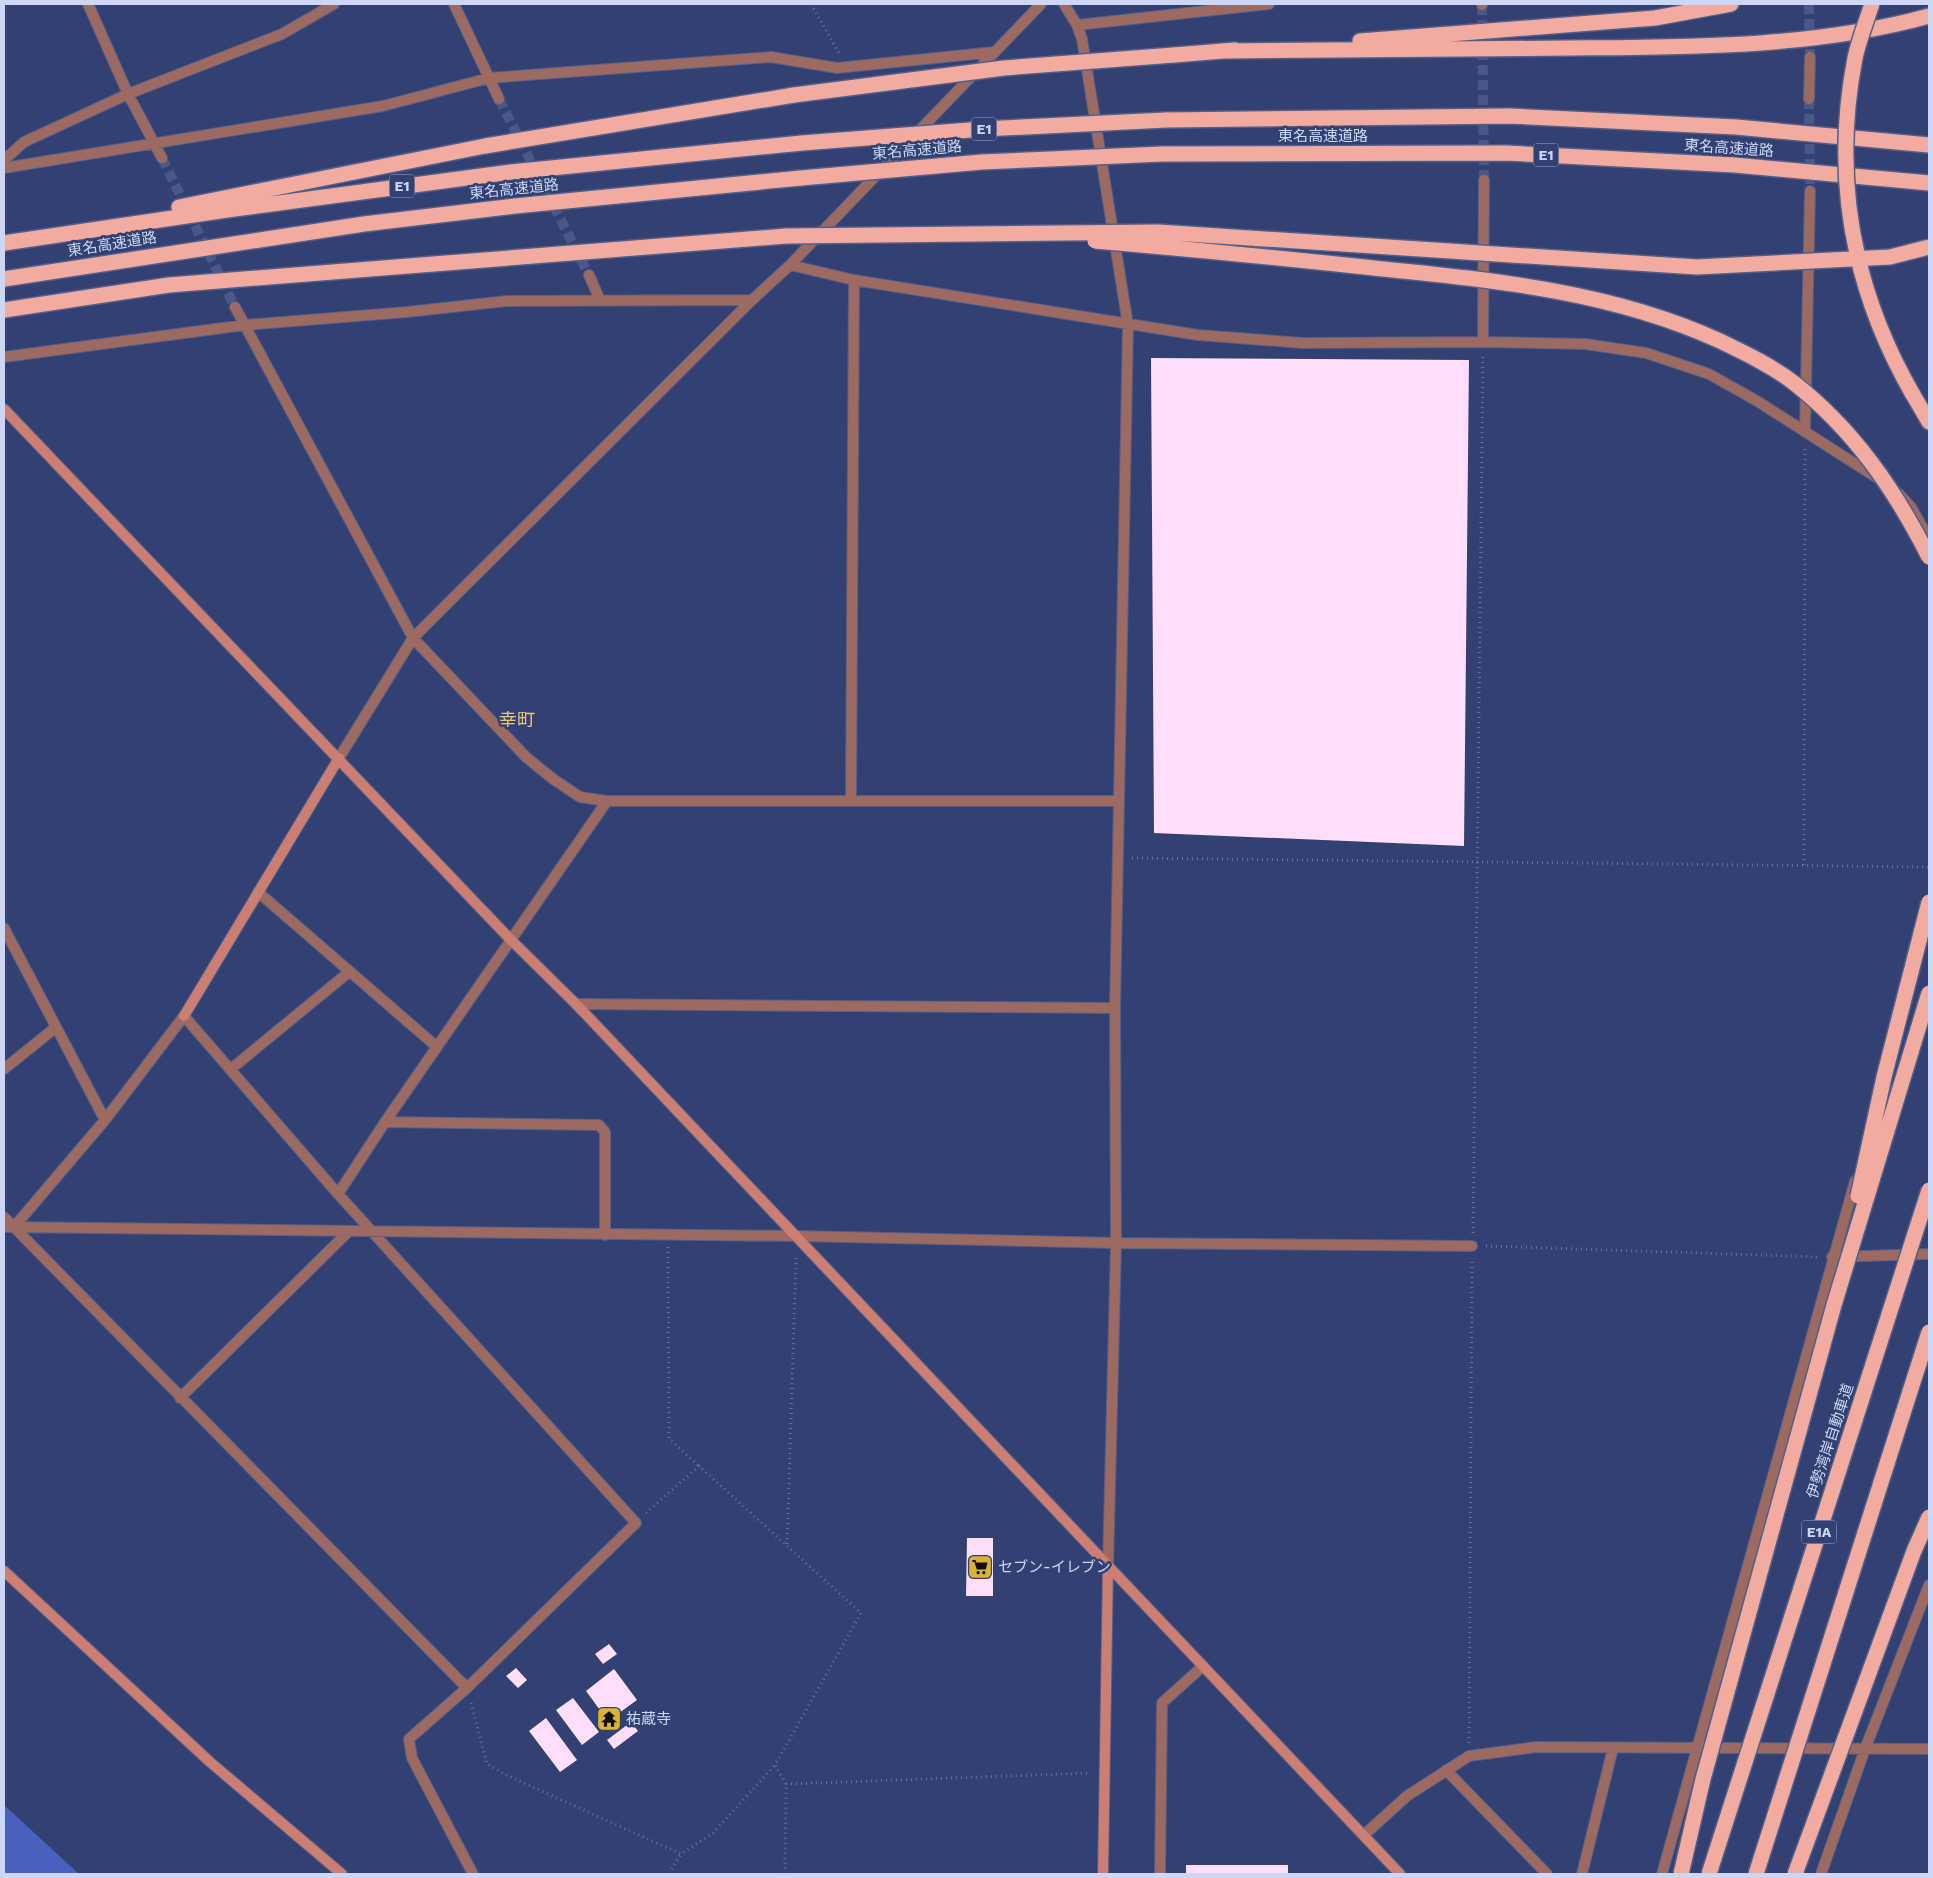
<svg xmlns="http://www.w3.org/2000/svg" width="1933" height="1878" viewBox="0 0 1933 1878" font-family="'Work Sans','Noto Sans JP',sans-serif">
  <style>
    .water { fill: #4861be }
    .building { fill: #fedefb }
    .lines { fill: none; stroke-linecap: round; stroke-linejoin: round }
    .street-tunnel { stroke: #495886; stroke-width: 10; stroke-dasharray: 10 5; stroke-linecap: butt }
    .lane-casing { stroke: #515f8c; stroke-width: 12 }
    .street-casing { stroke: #515f8c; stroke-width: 12 }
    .secondary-casing { stroke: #515f8c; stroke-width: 12 }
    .highway-casing { stroke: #515f8c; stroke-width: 18 }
    .path { stroke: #65729d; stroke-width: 3; stroke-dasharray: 1 4; stroke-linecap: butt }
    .lane { stroke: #9d6a62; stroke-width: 10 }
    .street { stroke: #9d6a62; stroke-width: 10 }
    .secondary { stroke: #cc7e72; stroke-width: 10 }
    .highway { stroke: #f4ab9f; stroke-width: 15 }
    .highway-bridge-casing { stroke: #515f8c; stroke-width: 18; stroke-linecap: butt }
    .highway-bridge { stroke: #f4ab9f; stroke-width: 15 }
    .labels { text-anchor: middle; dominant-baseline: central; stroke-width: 5; stroke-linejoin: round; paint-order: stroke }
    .shield { fill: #324172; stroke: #9eaace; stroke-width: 1 }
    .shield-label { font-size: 14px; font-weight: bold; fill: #ccd7f5 }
    .street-label { font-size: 15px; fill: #ccd7f5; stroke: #324172 }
    .poi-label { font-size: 15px; fill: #ccd7f5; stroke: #324172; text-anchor: start }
    .quarter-label { font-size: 18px; fill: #e5c87d; stroke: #324172 }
  </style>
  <rect width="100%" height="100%" fill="#324172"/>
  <path class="water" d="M4 1805 79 1874H4Z"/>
  <path class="building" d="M1151 358 1469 360 1464 846 1154 833Z
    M967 1538H993V1596H966Z
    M609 1644 617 1654 603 1664 595 1654Z
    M516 1668 527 1680 518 1688 506 1676Z
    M614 1669 637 1700 608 1721 586 1691Z
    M573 1698 599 1732 582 1745 556 1710Z
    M546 1718 577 1760 560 1772 529 1731Z
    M631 1722 638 1731 614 1749 607 1740Z
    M1186 1865H1288V1874H1186Z"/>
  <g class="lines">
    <path class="street-tunnel" d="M1809 4 1810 57
      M1482 5 1484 180
      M499 99 589 275
      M1809 99 1810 191
      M162 158 235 307"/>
    <defs>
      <path id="lane" d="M4 1069 55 1028"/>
      <path id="street" d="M88 4 128 94 162 158
        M454 4 499 99
        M1064 4 1077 25 1082 39 1128 325 1115 1008 1116 1243 1108 1566
        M1482 5V4
        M1077 25 1269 4
        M1809 99 1810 57
        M4 160 24 142 128 94 282 34 334 4
        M4 168 383 106 489 78 771 57 837 68 994 52
        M790 265 854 280 1198 335 1303 343 1483 342 1585 344 1646 353 1709 374 1757 401 1879 479
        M589 275 600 300
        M235 307 413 638 526 757 553 779 580 797 607 801H1119
        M1483 342 1484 180
        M4 357 245 325 407 312 507 301 752 300
        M1805 432 1810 191
        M1898 493 1911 507 1929 539
        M339 758 413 638 752 300 790 265 1041 4
        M851 799 854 280
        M258 892 437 1047
        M4 928 105 1120
        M576 1004 1115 1008
        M231 1069 349 972
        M385 1122 599 1125 605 1132V1235
        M338 1194 385 1122 607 801
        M4 1217 467 1688
        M4 1227 797 1236 1116 1243 1472 1246
        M14 1227 105 1120 184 1016 338 1194 636 1523 467 1688 409 1739 412 1758 473 1874
        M1832 1257 1929 1254
        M180 1398 349 1231
        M1446 1770 1547 1874
        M1364 1835 1407 1796 1469 1756 1536 1747 1929 1749
        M1160 1874 1162 1703 1203 1666
        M1582 1874 1613 1748
        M1662 1874 1855 1181
        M1821 1874 1865 1749 1929 1585"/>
      <path id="secondary" d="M4 409 511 940 576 1004 1400 1874
        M184 1016 339 758
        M4 1571 210 1762 342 1874
        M1103 1874 1108 1566"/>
      <path id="highway" d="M1360 41 1655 18 1731 4
        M1225 51C1340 50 1454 49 1569 48 1689 47 1813 48 1929 16
        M1174 55 1235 50
        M1166 120 1509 116 1736 127 1929 145
        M1162 154 1506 153 1735 165 1929 183
        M179 207 485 146 794 95
        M4 243 227 210 511 172 802 143
        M4 279 364 224 515 206 801 178
        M4 310 169 285 786 236
        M1912 393 1929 422"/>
    </defs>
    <use href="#lane" class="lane-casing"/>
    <use href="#street" class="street-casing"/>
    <use href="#secondary" class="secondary-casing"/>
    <use href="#highway" class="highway-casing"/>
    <path class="path" d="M811 4 839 53
      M1132 858 1929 867
      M1804 865 1805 448
      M1473 1233 1483 355
      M1486 1246 1819 1257
      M668 1247 669 1439 699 1466
      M646 1513 699 1466 861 1613 775 1765 786 1784 785 1874
      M787 1544 796 1258
      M471 1703 487 1764 506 1775 681 1854 713 1833 775 1765
      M1469 1743 1472 1260
      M786 1784 1091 1773
      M671 1874V1870L681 1854"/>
    <use href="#lane" class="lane"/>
    <use href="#street" class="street"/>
    <use href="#secondary" class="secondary"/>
    <use href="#highway" class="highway"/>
    <defs>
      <path id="highway-bridge" d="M1872 4C1866 22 1859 40 1855 58 1832 177 1852 288 1912 393
        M794 95 1004 68 1174 55
        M802 143 983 129 1166 120
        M801 178 982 162 1162 154
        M786 236 1158 232 1697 267 1890 257 1929 247
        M1095 241C1188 249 1281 258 1374 268 1492 280 1611 291 1720 341 1745 353 1772 366 1794 383 1854 430 1895 490 1929 557
        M1858 1196 1884 1077 1929 902
        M1681 1874 1703 1779 1834 1305 1929 993
        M1709 1874 1929 1190
        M1756 1874 1929 1332
        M1795 1874 1914 1551 1929 1517"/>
    </defs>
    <use href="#highway-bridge" class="highway-bridge-casing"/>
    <use href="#highway-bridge" class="highway-bridge"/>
  </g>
  <defs>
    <symbol id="supermarket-square" viewBox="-11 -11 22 22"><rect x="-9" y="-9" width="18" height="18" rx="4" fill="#dcb233" stroke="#324172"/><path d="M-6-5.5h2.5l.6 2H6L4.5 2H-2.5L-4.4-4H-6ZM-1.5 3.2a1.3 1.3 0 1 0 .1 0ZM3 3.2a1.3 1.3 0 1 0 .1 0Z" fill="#111"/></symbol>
    <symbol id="temple-square" viewBox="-11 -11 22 22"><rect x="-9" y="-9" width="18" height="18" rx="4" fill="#dcb233" stroke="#324172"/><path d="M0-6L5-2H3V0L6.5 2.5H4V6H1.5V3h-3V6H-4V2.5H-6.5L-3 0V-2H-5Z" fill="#111"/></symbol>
  </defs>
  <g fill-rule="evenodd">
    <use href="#supermarket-square" x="966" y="1553" width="28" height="28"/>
    <use href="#temple-square" x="595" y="1705" width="28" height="28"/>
  </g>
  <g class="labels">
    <g class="shield">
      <rect x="971.5" y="117.5" width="25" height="23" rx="4"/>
      <rect x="1533.5" y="143.5" width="25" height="23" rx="4"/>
      <rect x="389.5" y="174.5" width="25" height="23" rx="4"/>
      <rect x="1801.5" y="1520.5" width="35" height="23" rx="4"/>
    </g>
    <g class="shield-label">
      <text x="984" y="129">E1</text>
      <text x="1546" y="155">E1</text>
      <text x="402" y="186">E1</text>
      <text x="1819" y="1532">E1A</text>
    </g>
    <g class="street-label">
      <text x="1323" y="136">東名高速道路</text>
      <text transform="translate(1729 148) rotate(4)">東名高速道路</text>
      <text transform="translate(917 150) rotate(-5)">東名高速道路</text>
      <text transform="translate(514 189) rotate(-6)">東名高速道路</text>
      <text transform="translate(112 244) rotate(-9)">東名高速道路</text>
      <text transform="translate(1830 1441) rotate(-72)">伊勢湾岸自動車道</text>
    </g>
    <g class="poi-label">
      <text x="998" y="1567">セブン-イレブン</text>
      <text x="626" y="1719">祐蔵寺</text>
    </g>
    <g class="quarter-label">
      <text x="517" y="719">幸町</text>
    </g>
  </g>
  <rect width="1933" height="1878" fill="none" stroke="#ccd7f5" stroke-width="10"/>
</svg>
